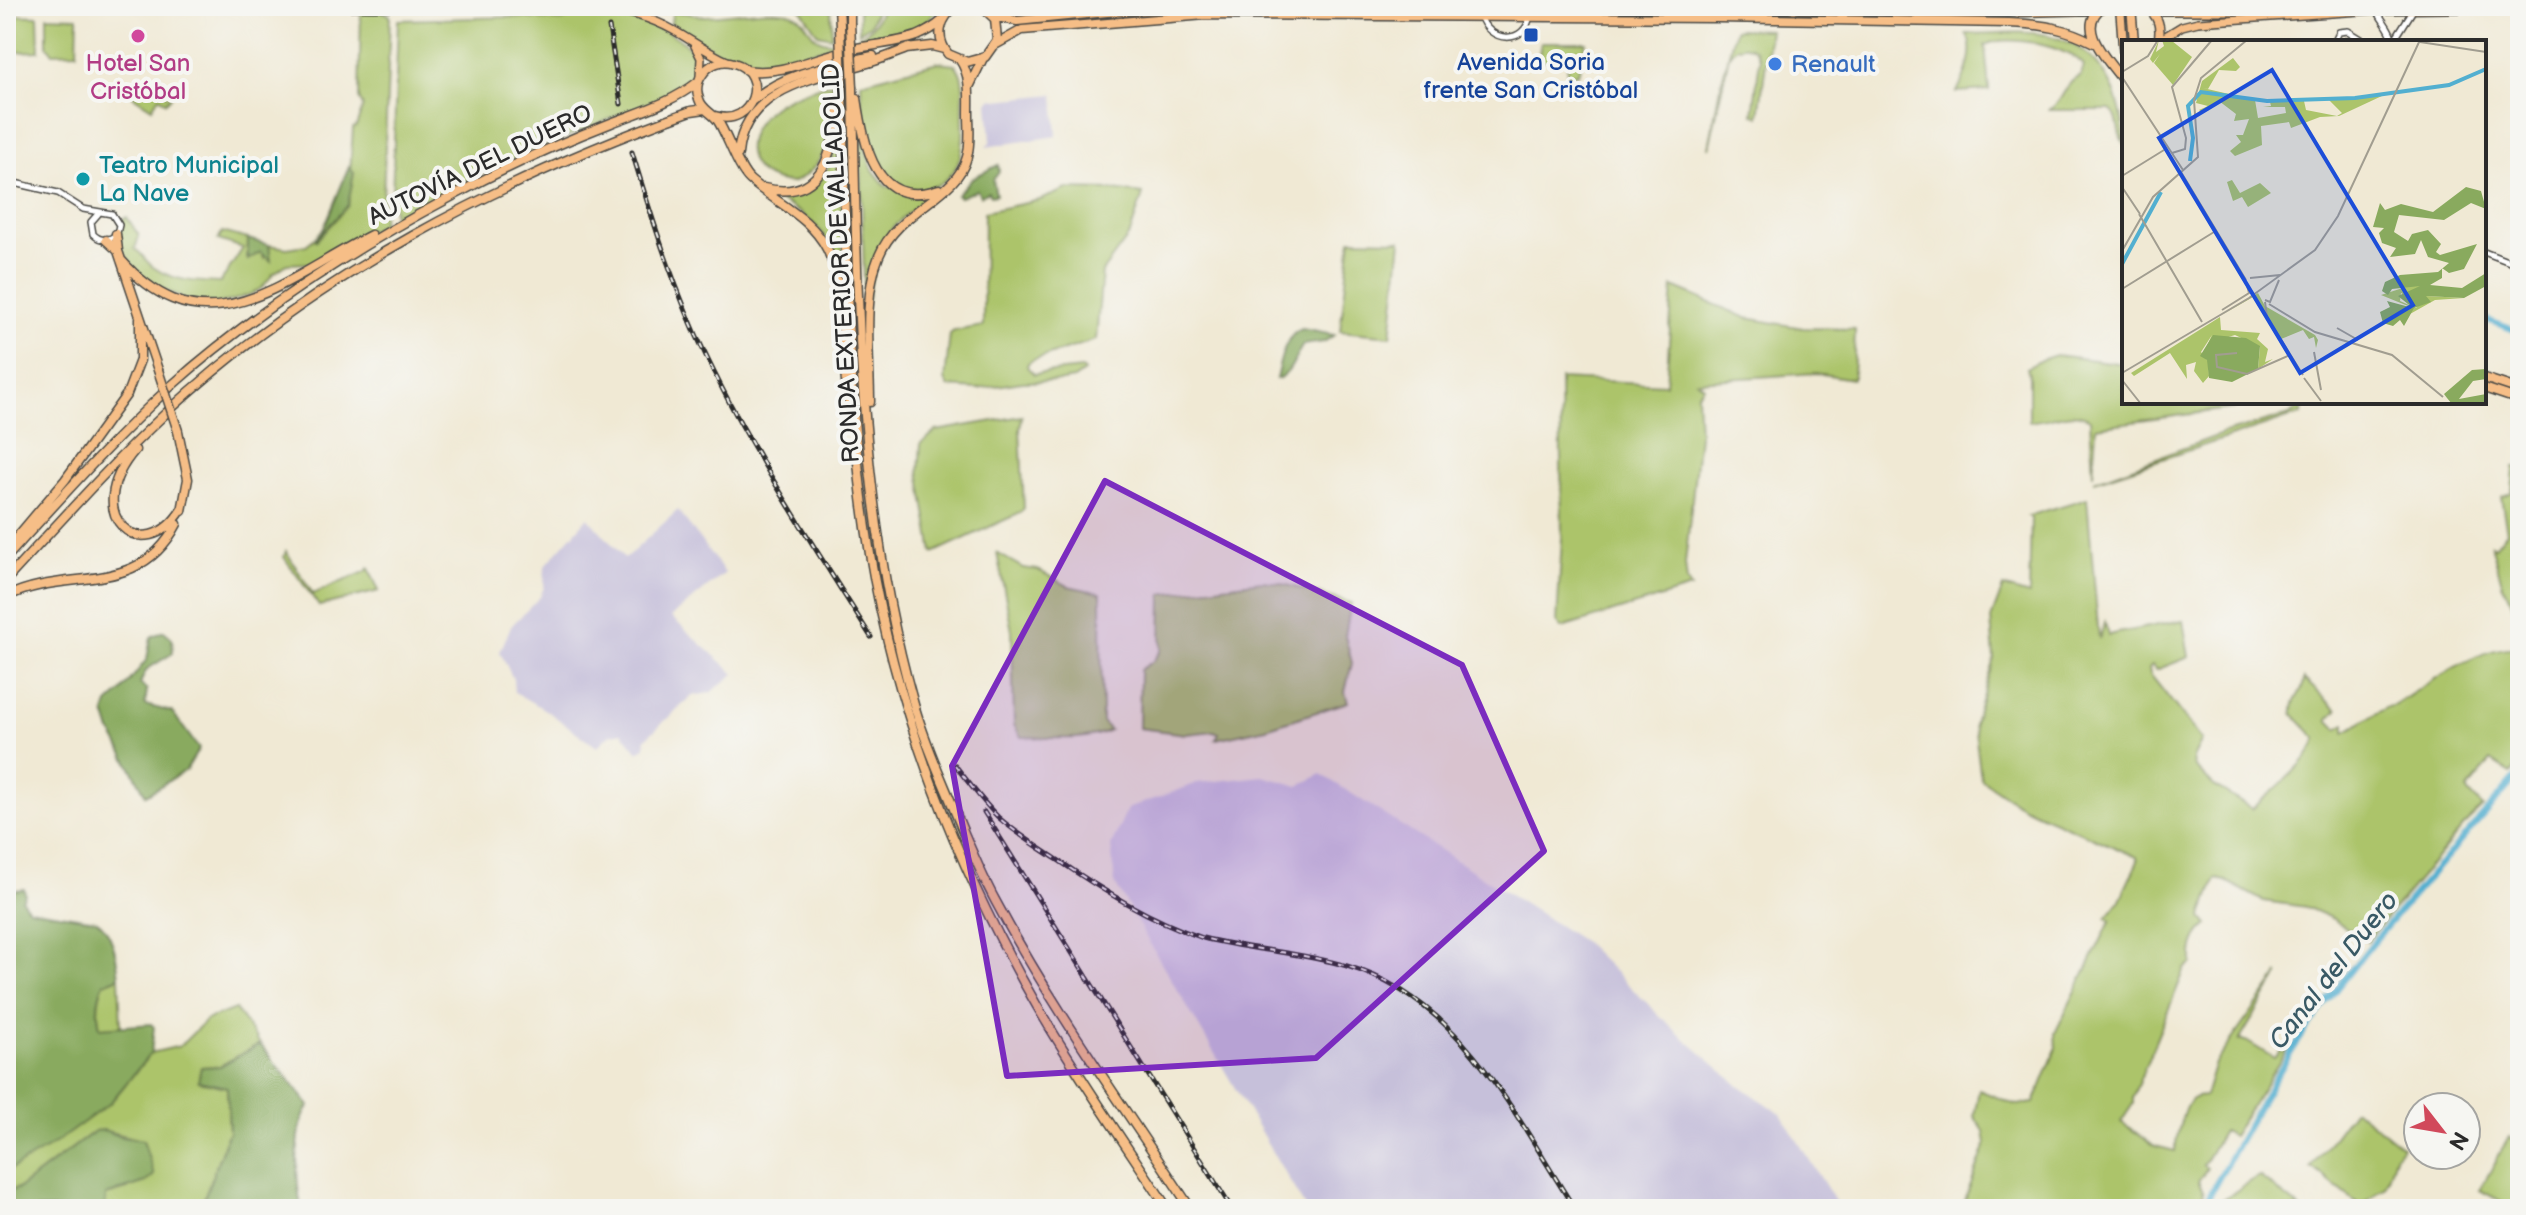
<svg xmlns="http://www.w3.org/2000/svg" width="2526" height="1215" viewBox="0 0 2526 1215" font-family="'Balsamiq Sans',sans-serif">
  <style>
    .industrial { fill: #c6c0da }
    .green { fill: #acc46a; stroke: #6c784a; stroke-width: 2 }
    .forest { fill: #89aa5e; stroke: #5a6a44; stroke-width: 2 }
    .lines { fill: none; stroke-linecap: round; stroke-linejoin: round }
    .canal { stroke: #52afd0; stroke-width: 6 }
    .minor-casing { stroke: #494844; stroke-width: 8 }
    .major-casing { stroke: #494844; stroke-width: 10 }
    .highway-casing { stroke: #494844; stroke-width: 11 }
    .minor { stroke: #fff; stroke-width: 5 }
    .major { stroke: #f6be87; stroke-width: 7 }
    .highway { stroke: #f6be87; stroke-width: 8 }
    .rail-casing { stroke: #2b2b2b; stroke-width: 5 }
    .rail { stroke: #f6f6f2; stroke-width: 2; stroke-dasharray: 6; stroke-linecap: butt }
    .highway-bridge-casing { stroke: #494844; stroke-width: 11; stroke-linecap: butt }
    .highway-bridge { stroke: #f6be87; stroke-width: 8 }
    .marked { fill: #7b2cbf; fill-opacity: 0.2; stroke: #7b2cbf; stroke-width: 6; stroke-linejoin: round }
    .transit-dot { fill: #1a4fb4; stroke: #f6f6f2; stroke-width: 3 }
    .hotel-dot { fill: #d1479c; stroke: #f6f6f2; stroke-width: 3 }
    .shop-dot { fill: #3f7fe0; stroke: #f6f6f2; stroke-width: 3 }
    .culture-dot { fill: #0f9aa8; stroke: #f6f6f2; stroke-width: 3 }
    .labels { text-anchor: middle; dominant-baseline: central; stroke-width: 8; stroke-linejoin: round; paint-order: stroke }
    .transit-label { font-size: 24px; fill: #164399; stroke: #f6f6f2 }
    .hotel-label { font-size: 24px; fill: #b23c85; stroke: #f6f6f2 }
    .shop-label { font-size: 24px; fill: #366cbe; stroke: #f6f6f2; text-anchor: start }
    .culture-label { font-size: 24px; fill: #0d838f; stroke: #f6f6f2; text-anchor: start }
    .street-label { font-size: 24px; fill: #2b2b2b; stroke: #f6f6f2 }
    .water-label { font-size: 26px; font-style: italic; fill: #395965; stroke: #f6f6f2 }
    .inset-river { fill: none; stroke: #52afd0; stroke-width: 4 }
    .inset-road { fill: none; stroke: #a19d90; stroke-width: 2 }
    .view { fill: #1d4ed8; fill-opacity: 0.15; stroke: #1d4ed8; stroke-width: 4 }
    .inset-edge { fill: none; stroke: #2b2b2b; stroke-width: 4 }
  </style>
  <rect width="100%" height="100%" fill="#f6f6f2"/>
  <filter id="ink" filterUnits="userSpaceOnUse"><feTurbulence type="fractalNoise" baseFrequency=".0125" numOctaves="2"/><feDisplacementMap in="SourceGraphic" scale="16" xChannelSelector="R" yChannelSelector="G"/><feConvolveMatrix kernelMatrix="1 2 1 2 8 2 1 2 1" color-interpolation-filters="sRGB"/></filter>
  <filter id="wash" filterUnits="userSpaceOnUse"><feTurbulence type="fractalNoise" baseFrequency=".006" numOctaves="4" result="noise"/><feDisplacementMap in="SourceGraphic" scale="32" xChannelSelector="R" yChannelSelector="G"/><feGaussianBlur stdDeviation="1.8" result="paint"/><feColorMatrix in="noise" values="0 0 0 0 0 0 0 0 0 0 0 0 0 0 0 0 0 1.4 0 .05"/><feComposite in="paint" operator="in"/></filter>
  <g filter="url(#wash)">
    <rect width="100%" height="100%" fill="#f0e9d4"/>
    <path class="industrial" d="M1054 94 1057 136 986 147 991 141 988 102 993 98 997 100Z
      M678 510 725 573 671 617 735 674 710 693 692 696 646 738 645 747 638 752 622 732 609 735 597 747 547 711 514 692 513 679 500 652 511 626 540 597 544 587 545 566 588 517 625 559Z
      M1321 774 1584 942 1677 1032 1736 1083 1781 1114 1840 1209H1306L1115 884 1111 846 1127 809 1197 783 1263 776 1299 786Z"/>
    <path class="green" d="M799 6H831L832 37 818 34Z
      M859 6H878L870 25 859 32Z
      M883 6H938V10L922 26 859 40V36C874 30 876 19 883 6Z
      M995 6H1121C1089 8 1021 24 995 6Z
      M379 10 390 15 382 224 312 263 287 264 273 274 262 288 251 294 231 301 211 304 189 301 145 281 122 251 119 235 122 220 127 217 139 236 135 249C142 253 145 261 153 267 173 281 196 282 220 283L243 248 218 240 222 232 248 239 247 258 261 252 264 258 270 254 269 245 287 248 306 245 315 238 317 240 348 205 353 128 356 127 363 106 359 98 361 11Z
      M675 12C686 12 695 16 706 16 728 16 773 5 794 14 812 22 807 42 832 42V46L759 64 715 51 671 23 672 14Z
      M584 13C598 14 615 14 629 17 662 26 729 54 678 91L493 167 394 219 392 201 398 20 514 17 561 21Z
      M6 15 38 16 39 51 14 52 6 47Z
      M47 16 78 17 77 52 53 53 47 45Z
      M1738 29 1770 30 1759 116 1753 114 1760 58 1755 49C1745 43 1735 46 1729 55L1709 148 1719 92 1735 30Z
      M1966 34C1992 34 2022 30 2047 35 2100 47 2124 94 2124 143 2115 131 2121 117 2110 110H2048C2065 102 2063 82 2081 76L2084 65C2064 46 2010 34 1985 45L1989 90 1957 92C1965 76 1977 50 1966 34Z
      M1541 42H1586L1578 74H1567L1568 62 1538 60Z
      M938 62 955 64C966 77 963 94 963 111 963 128 965 149 957 165 944 193 905 198 885 175 865 152 861 111 861 82Z
      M141 79 171 97 166 102 159 97 152 108 133 96 141 85 138 83Z
      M832 83C834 124 833 164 792 183 740 180 736 134 774 106 792 94 812 89 832 83Z
      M839 130 844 285 841 286C837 239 813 218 774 197 822 190 829 177 839 130Z
      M860 131 872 169 886 186 934 195C876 230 877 251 865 313Z
      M1067 189 1113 190 1143 194 1130 234 1102 272 1096 340 1033 360 1028 363 1027 367 1034 374 1082 369 1084 372 1074 379 1062 381 1022 382 977 389 948 387 945 380 950 334 954 331 983 326 984 212 1040 200Z
      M1351 239 1401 240 1391 336 1340 331Z
      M1673 287 1747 318 1803 328 1855 329 1853 379 1816 373 1697 381 1704 386 1697 394 1699 435 1685 564 1687 582 1691 588 1562 628 1557 622 1562 538 1560 379 1666 384Z
      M2056 355 2124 364V402H2279L2096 427 2093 475 2090 419C2070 407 2050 422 2029 421V374L2027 368 2041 360Z
      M2294 402H2304L2301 414 2094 481 2225 433 2290 415 2297 408Z
      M1022 416 1020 429 1024 508 1020 513 933 553 919 471 921 444 936 431Z
      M2514 467H2520V618L2503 586 2491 544 2495 546 2507 532 2501 497 2512 492Z
      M2087 498 2099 639 2105 622 2108 635 2183 620 2189 657 2156 670 2152 665 2149 668 2150 674 2202 740 2193 758 2194 766 2214 786 2252 809C2271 792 2310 762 2317 739L2293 714C2291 699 2304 693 2304 679L2337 710 2328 720 2337 729 2345 724V732L2387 707 2395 705C2423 687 2487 640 2520 649V763L2511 774 2491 761 2467 790 2483 807 2467 822 2367 941 2333 919 2306 907 2263 901 2226 881 2216 879 2203 913 2202 918 2208 925C2195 935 2191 947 2192 964L2185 969 2133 1096V1104L2121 1122 2155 1146 2175 1151C2176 1140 2183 1105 2192 1099 2196 1096 2201 1097 2205 1096L2215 1063 2279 974 2239 1041H2246L2274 1058 2281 1051 2287 1050 2232 1136 2223 1131 2203 1165 2207 1168 2198 1181 2204 1193 2195 1209H1962L1986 1144 1984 1131 1974 1116 1979 1090 2017 1105 2034 1103 2056 1049 2055 1033 2111 920 2106 918 2119 902 2138 861 2137 857 2021 806 1981 779 1974 723 1994 659 1991 619 2003 587 2029 595 2031 518 2028 516Z
      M286 551 313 594 365 572 369 568 379 591 319 606 284 557Z
      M997 553 1023 568 1038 570 1068 586 1101 593 1102 722 1110 730C1083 743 1050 737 1021 737L1014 725 1012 631Z
      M1262 581 1280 583 1351 603 1345 636 1352 663 1345 692 1348 702 1266 728 1216 739 1219 733 1214 731 1186 734 1139 728 1140 670 1153 661 1161 650 1162 594Z
      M119 977 121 1027 100 1028C97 1013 97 998 104 983Z
      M235 1009 260 1044 220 1066 202 1067 199 1081 227 1087 229 1131 200 1209H105L106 1195 128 1189 147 1156 143 1140C128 1138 108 1129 95 1131L19 1188 6 1192V1172L110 1103 151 1053 180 1046 206 1020Z
      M2354 1109 2402 1146 2396 1154 2385 1187 2361 1206 2311 1167Z
      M2509 1137 2520 1146V1201L2515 1209 2480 1190Z
      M2259 1176 2301 1209H2212L2213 1206Z"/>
    <path class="forest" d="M998 165 999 172 993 180 996 195 990 196 988 192 980 196 977 190 960 197 957 195 972 178Z
      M349 167 354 173 348 205 316 240 315 238 324 228Z
      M248 239 269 245 271 261 260 252 248 260Z
      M1302 329 1334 335 1324 342 1303 345C1295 356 1291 376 1276 379 1280 362 1284 335 1302 329Z
      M164 631 172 638 173 653 146 670 140 684 147 690 145 705 172 712 199 749 186 770 146 795 110 729 105 713 108 704 121 692 147 659 151 637Z
      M24 889 25 894 22 900 29 909 96 920C113 930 117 958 119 977L104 983C97 998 96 1012 100 1028L151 1024 154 1027 151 1053 110 1103 54 1144 6 1172V891Z
      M260 1044 310 1106C294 1122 295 1188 302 1209H200L229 1131 227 1087 198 1081 201 1067 220 1066Z
      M104 1130 122 1137 143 1140 154 1175 146 1182 106 1195 105 1209H6V1192L19 1188 95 1131Z"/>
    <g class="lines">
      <path class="canal" d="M2484 319 2520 332
        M2202 1209C2235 1149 2267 1087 2306 1030 2370 939 2448 857 2520 773"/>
    </g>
  </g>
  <g filter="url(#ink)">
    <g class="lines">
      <defs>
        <path id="minor" d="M2376 6C2379 20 2391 26 2393 41
          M1480 15C1488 43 1526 46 1530 15
          M2334 42 2339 32 2348 31 2366 42
          M2393 42 2415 7
          M6 181 58 193 83 209 112 214 119 225C117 240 103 244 93 234L91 222 98 214
          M2484 252 2520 266"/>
        <path id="major" d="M185 6 595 7C623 10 648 16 673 30 691 40 707 52 727 61
          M2152 11H2241L2285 6
          M2159 40 2182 26 2198 22 2376 10 2520 8
          M695 46 701 58 700 76"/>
        <path id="highway" d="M839 6 840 26
          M850 6V23
          M957 6C939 18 935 37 948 54L967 62 985 57 997 40 995 19 981 6
          M2104 6C2072 27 2110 62 2124 82
          M2120 6 2124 59
          M2131 6 2134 42
          M2144 6C2158 14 2162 27 2158 42
          M992 16 1017 21 1107 12 1204 7H1714L2019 12 2098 10
          M995 45 1022 30 1206 15 1718 18 2009 23C2041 24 2066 28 2094 43
          M906 49 932 46 944 49
          M746 70C778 76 812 59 843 51 867 45 894 44 917 36 927 32 935 27 943 20
          M970 85 983 58
          M853 88C857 292 857 503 913 701 922 734 936 766 949 797 964 833 978 869 996 902 1053 1009 1125 1108 1191 1209
          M842 89C846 244 845 401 870 554 896 712 957 867 1037 1006 1077 1075 1124 1142 1168 1209
          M857 98C864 144 875 211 939 189
          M753 100C785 72 832 65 873 56
          M715 116C754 128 770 73 734 63 722 59 709 64 702 75 697 82 696 91 699 99 702 110 712 112 718 121 728 137 738 169 750 180 776 203 811 217 827 249 846 286 841 356 848 400
          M738 154C744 87 816 78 868 63 882 59 896 53 909 48
          M764 188C824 203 834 150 838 104
          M116 234 118 251 158 370
          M106 240 117 250
          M121 260C207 356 282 280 371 235
          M2484 378 2520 390
          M2484 388 2520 400
          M870 402C870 357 862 297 879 256 898 209 957 197 967 157 971 143 969 128 969 114 969 95 971 76 960 60
          M178 431 188 479 182 511
          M135 450C78 516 144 570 182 509
          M6 550 65 480 127 394 140 360V318
          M6 558C59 500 112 440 170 387 255 311 351 250 451 197 502 169 557 144 611 123 642 111 671 103 698 82
          M6 580C58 524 109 466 165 414 316 274 499 180 691 111L705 109
          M6 597C67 566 138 599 177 524"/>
      </defs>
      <use href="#minor" class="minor-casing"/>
      <use href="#major" class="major-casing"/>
      <use href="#highway" class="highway-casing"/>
      <use href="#minor" class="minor"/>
      <use href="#major" class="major"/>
      <use href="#highway" class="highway"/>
      <defs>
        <path id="rail" d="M609 27 621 104
          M632 152C653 222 675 292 707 358 754 456 814 546 871 637
          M955 765C969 783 982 801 998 817 1016 833 1038 847 1058 860 1103 891 1150 920 1203 938 1250 950 1300 952 1347 966 1462 1000 1514 1115 1575 1209
          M984 812 1232 1209"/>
      </defs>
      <use href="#rail" class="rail-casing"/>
      <use href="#rail" class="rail"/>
      <defs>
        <path id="highway-bridge" d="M850 23 853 88
          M840 26 842 89
          M158 370 178 431"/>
      </defs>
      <use href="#highway-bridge" class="highway-bridge-casing"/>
      <use href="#highway-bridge" class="highway-bridge"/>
    </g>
  </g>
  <path class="marked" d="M1105 481 1462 665 1544 851 1316 1058 1007 1076 952 766Z"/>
  <rect class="transit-dot" x="1523" y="27" width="16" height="16" rx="4"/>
  <circle class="hotel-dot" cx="138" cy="36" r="8"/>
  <circle class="shop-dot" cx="1775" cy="64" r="8"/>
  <circle class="culture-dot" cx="83" cy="179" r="8"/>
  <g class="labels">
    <g class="transit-label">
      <text x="1531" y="62">Avenida Soria<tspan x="1531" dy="28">frente San Cristóbal</tspan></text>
    </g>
    <g class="hotel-label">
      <text x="138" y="63">Hotel San<tspan x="138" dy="28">Cristóbal</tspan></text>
    </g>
    <g class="shop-label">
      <text x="1791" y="64">Renault</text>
    </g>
    <g class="culture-label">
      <text x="99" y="165">Teatro Municipal<tspan x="99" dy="28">La Nave</tspan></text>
    </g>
    <g class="street-label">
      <text transform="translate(480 165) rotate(-26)">AUTOVÍA DEL DUERO</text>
      <text transform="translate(841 263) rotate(-93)">RONDA EXTERIOR DE VALLADOLID</text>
    </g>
    <g class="water-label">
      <text transform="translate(2334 971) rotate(-52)">Canal del Duero</text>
    </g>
  </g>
  <g transform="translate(2122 40)">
    <rect width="364" height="364" fill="#f0e9d4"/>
    <path d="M37 0 34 12 42 6 40 0 50 1 70 17 51 45 32 23 38 14 31 23 28 19ZM111 18 118 27 114 31 97 30 86 49 81 48 133 60 136 78 164 73 163 67H141L149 66 148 62 182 61 184 70 215 76 220 73 207 60 262 55 217 76 198 77 169 88 167 82 139 86 140 105 113 116 108 111 119 102 114 95H121L127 79 112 81 114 74 97 61 81 73 77 70 86 66 74 63 80 41ZM110 140 118 153 138 143 149 153 126 167 120 157 111 161 105 142ZM293 244 299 246 284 256 279 253 278 261 294 268 304 256 342 258 313 260 288 274 291 268 259 255ZM136 253 143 266 193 295 196 300 194 308 192 297 187 299 181 290 159 299 131 257 98 276ZM98 277 99 290 138 293 135 299 146 309 143 322 151 319 136 329 138 307 113 295 96 300 92 297 83 310 90 295 79 312 86 321 87 336 81 343 72 331 74 322 64 325 65 339 48 313 12 336 9 333Z" fill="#acc46a"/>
    <path d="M344 147 359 151 364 169 349 163 322 180 277 175 272 192 286 201 290 194 306 190 319 204 314 212 318 215 355 204 342 229 327 233 320 228V238L308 245 340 248 364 233V246L342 258 304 256 309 262 292 268 282 286 278 280 271 286 261 283 258 272 268 267 265 261 291 268 276 256 298 246 270 249 266 255 260 251 263 242 278 235 316 232 327 223 306 217 299 200 293 214 268 217 274 208 260 203 257 193 262 188 251 187 258 163 263 170 279 164 311 172ZM91 295 124 298 138 306 136 329 110 342 87 338 85 320 78 316ZM364 329V339L351 341 337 359 364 354V364H330L325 358 322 354 350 330Z" fill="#89aa5e"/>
    <path class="inset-river" d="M68 121 71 98 66 66 79 52 145 61 233 58 327 45 364 29M0 224 39 152"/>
    <path class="inset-road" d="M298 2 364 12M0 32 26 16 36 0M0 37 61 130M50 113 63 109 64 98 50 47 90 0M59 132 124 240M0 136 42 110M0 147 18 174M17 174 80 282M0 211 31 157 76 117 72 60 79 38 125 0M128 238 158 235M0 249 92 192M143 260 148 262 157 240M143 262 145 277 181 335M147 264 193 292 270 315 321 357M100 270 127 253 124 242M215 288 236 300M192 312 199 350M115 313 94 315 95 327 125 334 168 315M0 333 127 258 193 210 216 176 298 0M182 338 199 361M0 340 19 364"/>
    <path class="view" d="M150 30 291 265 178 333 37 98Z"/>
    <rect width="364" height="364" class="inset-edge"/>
  </g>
  <rect width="2526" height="1215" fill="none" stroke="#f6f6f2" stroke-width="32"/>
  <g transform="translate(2442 1131) rotate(121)"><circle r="38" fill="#f6f6f2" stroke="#a5a5a2" stroke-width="2"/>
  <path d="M0-6L14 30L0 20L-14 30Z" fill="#d1495b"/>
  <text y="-12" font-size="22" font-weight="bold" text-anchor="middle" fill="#2b2b2b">N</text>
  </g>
</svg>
